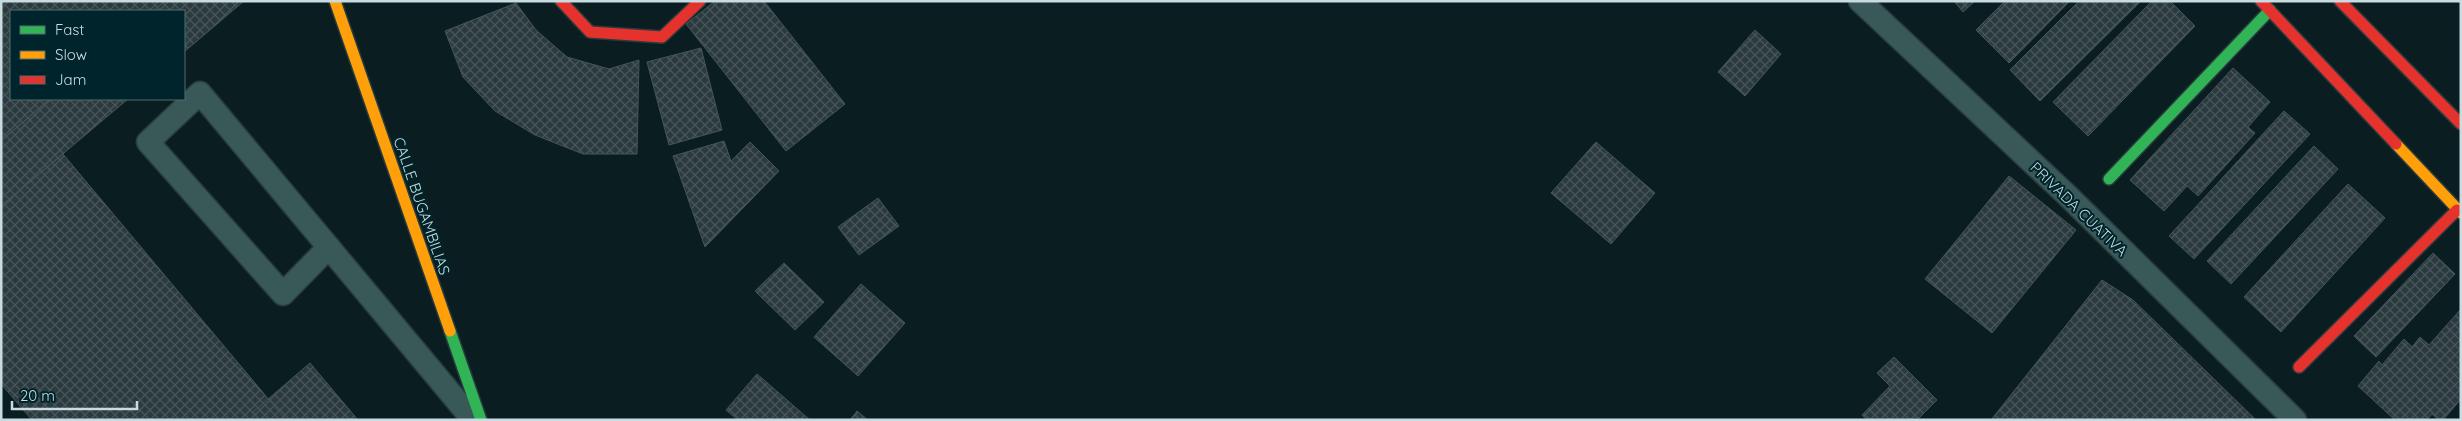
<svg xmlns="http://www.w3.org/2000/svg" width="2462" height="421" viewBox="0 0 2462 421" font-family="Quicksand,sans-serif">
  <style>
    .building { fill: url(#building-cross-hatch); stroke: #455459 }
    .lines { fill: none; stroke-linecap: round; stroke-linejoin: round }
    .lane-casing { stroke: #2a3b3e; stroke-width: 25 }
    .fast-casing { stroke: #2a3b3e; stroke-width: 14 }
    .slow-casing { stroke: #2a3b3e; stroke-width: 14 }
    .jam-casing { stroke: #2a3b3e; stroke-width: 14 }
    .lane { stroke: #385958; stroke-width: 22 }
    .fast { stroke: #30b455; stroke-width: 11 }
    .slow { stroke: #ff9f0a; stroke-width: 11 }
    .jam { stroke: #e5322d; stroke-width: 11 }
    .labels { text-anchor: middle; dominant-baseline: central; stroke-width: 4; stroke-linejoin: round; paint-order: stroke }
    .street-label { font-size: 15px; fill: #c8dbe0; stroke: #00242b }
  </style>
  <defs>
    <pattern id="building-cross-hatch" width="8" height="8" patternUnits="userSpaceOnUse" patternTransform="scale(1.25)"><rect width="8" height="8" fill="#2b3a3e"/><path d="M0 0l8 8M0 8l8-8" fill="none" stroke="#48565a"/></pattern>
  </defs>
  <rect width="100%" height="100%" fill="#0a1e21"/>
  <path class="building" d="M1 1H165L153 11H11V99H50L1 141Z
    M165 1H244L184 52V11H153Z
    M715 1H764L845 104 786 151 686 24Z
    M1954 1H1975L1963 12Z
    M2005 1H2070L2009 63 1976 30Z
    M2079 1H2141L2040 101 2010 70Z
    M2152 1H2170L2195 26 2088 136 2053 102Z
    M516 3 536 30 567 57 609 69 639 60 637 154H583L535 135 495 111 463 77 445 31Z
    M1755 30 1781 54 1745 96 1718 72Z
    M701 48 722 130 669 145 647 62Z
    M2233 68 2270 102 2248 127 2255 133 2198 196 2187 186 2164 211 2130 180Z
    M50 99H128L1 206V141Z
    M2284 111 2310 134 2194 259 2169 236Z
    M724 141 731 161 750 142 779 171 705 247 673 156Z
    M1596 142 1655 193 1611 244 1551 193Z
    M2314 146 2338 169 2231 284 2207 261Z
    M63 154 286 420H32L1 384V206Z
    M2009 176 2076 230 1992 333 1925 279Z
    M2348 184 2385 218 2281 332 2244 297Z
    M878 198 899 226 859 255 838 227Z
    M2433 253 2455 274 2376 357 2354 336Z
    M784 263 824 302 795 330 755 291Z
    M2102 280 2133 300 2256 420H1991Z
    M861 284 905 323 858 376 814 337Z
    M2461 309V399L2443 420H2439L2432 414 2427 420H2395L2358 386 2379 361 2382 365 2404 339 2412 347 2420 337 2429 345Z
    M1894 357 1937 400 1917 420H1867L1862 415 1890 386 1877 373Z
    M310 363 358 420H260L253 412Z
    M757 374 810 420H738L726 410Z
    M857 411 868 420H850Z"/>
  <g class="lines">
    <defs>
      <path id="lane" d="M1860 1 2068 196 2295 420
        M329 247 283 294 148 142 200 93 473 420"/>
      <path id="fast" d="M2109 179 2270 10
        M450 331 481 420"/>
      <path id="slow" d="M335 1 450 331
        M2396 144 2461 213"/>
      <path id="jam" d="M561 1 590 32 662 37 700 1
        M2261 1 2396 144
        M2340 1 2461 124
        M2299 367 2457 210"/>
    </defs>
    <use href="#lane" class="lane-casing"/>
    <use href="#fast" class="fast-casing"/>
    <use href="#slow" class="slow-casing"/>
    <use href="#jam" class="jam-casing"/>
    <use href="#lane" class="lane"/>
    <use href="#fast" class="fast"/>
    <use href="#slow" class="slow"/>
    <use href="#jam" class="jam"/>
  </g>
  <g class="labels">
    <g class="street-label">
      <text transform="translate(422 206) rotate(71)">CALLE BUGAMBILIAS</text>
      <text transform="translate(2079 209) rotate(44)">PRIVADA CUATIVA</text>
    </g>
  </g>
  <rect width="2462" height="421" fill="none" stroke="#c8dbe0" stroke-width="5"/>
  <rect x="10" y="10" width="175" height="90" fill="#00242b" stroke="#506d73"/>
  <rect x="20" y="26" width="25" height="8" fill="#30b455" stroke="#506d73"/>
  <text x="55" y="35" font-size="15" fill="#c8dbe0">Fast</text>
  <rect x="20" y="51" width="25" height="8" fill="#ff9f0a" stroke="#506d73"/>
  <text x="55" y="60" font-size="15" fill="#c8dbe0">Slow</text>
  <rect x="20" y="76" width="25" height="8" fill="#e5322d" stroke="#506d73"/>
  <text x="55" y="85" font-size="15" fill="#c8dbe0">Jam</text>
  <path d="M12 401v8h125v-8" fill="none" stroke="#c8dbe0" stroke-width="2.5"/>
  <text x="20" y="401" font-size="15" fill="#c8dbe0" stroke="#00242b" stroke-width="4" paint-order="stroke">20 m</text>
</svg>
